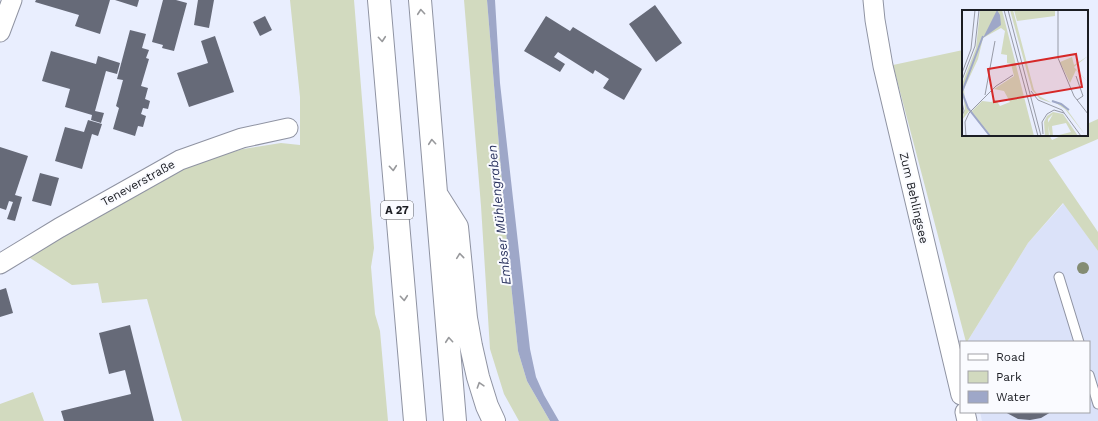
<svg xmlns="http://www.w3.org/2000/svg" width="1098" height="421" viewBox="0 0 1098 421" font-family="'Work Sans',sans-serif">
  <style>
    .built { fill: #dbe2f9 }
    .green { fill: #d2dabf }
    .water { fill: #9ea7c8 }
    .building { fill: #666a78 }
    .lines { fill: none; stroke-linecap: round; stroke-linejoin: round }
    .service-casing { stroke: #8f93a2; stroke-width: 11 }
    .minor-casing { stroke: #8f93a2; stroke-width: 21 }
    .motorway-casing { stroke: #8f93a2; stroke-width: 24 }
    .service { stroke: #fff; stroke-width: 9 }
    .minor { stroke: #fff; stroke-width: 19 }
    .motorway { stroke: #fff; stroke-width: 22 }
    .tree { fill: #848c73 }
    .oneway { stroke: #98999c }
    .labels { text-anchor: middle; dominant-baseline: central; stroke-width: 4; stroke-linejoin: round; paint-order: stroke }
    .shield { fill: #fafbff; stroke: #5e6065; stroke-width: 1 }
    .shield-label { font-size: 11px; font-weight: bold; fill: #1b1d23 }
    .street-label { font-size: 12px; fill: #1b1d23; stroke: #fafbff }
    .water-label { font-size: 13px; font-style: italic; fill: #2a335f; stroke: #fafbff }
    .inset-river { fill: none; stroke: #9ea7c8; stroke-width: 2 }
    .inset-road { fill: none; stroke: #979aa6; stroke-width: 1 }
    .view { fill: #d62828; fill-opacity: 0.15; stroke: #d62828; stroke-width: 2 }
    .inset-edge { fill: none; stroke: #1b1d23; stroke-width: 2 }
  </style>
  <rect width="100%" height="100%" fill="#e9eefe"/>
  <path class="built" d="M1064 203 1098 251V421H982L980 412H1089V342H967L1028 243Z"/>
  <path class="green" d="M290 0H354L374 248 371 267 375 314 380 331 388 421H182L147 299 102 303 98 283 72 285 27 256 195 163 243 149 281 143 300 145V97Z
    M464 0H487L508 255 518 351 527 381 550 421H519L504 394 490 349 481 206Z
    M963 50V135H1049L1052 140 1063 135H1087V124L1098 119V139L1049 160 1098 232V251L1063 203 1028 243 967 342H966L893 65Z
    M33 392 44 421H0V404Z"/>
  <path class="water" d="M487 0H495L500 83 530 349 536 377 544 395 559 421H550L527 381 518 351 508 255Z"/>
  <path class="building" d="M36 0H110L100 34 75 26 79 15 35 2Z
    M115 0H139L137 7Z
    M163 0H176L187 3 174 51 162 48 163 45 152 42Z
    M198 0H214L209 28 194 25Z
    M655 5 682 43 656 62 629 24Z
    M265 16 272 30 260 36 253 22Z
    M546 16 570 31 573 27 642 69 624 100 603 88 609 79 595 70 593 74 558 52 554 57 565 64 560 72 524 51Z
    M130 30 146 34 142 48 149 50 146 58 149 59 141 86 148 88 145 99 150 101 148 109 143 108 141 114 146 116 143 127 138 126 135 136 113 129 119 108 116 106 123 80 117 79Z
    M215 36 234 92 189 107 177 73 208 63 201 41Z
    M51 51 96 64 98 56 120 63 117 74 106 71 95 111 104 113 101 123 91 120 92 115 65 107 70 89 42 81Z
    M88 120 102 124 98 136 92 134 82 169 55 161 65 127 84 132Z
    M0 147 28 156 15 195 22 197 15 221 7 219 13 202 9 201 6 210 0 208Z
    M40 173 59 178 51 206 32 201Z
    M6 288 13 313 0 317V290Z
    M130 325 154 421H64L61 411 131 394 125 370 109 374 99 333Z
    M1005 412H1051L1041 418 1030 420 1018 419Z"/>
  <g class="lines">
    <defs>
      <path id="service" d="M1059 277 1079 342
        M1089 375 1098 404"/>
      <path id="minor" d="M873 0 875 20 883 66 961 395
        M0 32 12 0
        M0 264 59 228 180 160 242 138 288 128
        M965 412 967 421"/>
      <path id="motorway" d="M379 0 415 421
        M420 0 455 421
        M438 197 457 227 466 318 471 346 478 377 487 406 494 421"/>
    </defs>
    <use href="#service" class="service-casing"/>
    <use href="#minor" class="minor-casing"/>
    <use href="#motorway" class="motorway-casing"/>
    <use href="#service" class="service"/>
    <use href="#minor" class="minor"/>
    <use href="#motorway" class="motorway"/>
  </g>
  <circle class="tree" cx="1083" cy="268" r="6"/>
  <defs><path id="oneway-chevron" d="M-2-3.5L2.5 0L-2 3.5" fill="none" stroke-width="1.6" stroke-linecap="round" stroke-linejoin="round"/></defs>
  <g class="oneway">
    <use href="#oneway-chevron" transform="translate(421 12) rotate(-95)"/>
    <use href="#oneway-chevron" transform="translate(382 39) rotate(85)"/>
    <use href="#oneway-chevron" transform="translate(432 142) rotate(-95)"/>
    <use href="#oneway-chevron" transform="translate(393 168) rotate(85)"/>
    <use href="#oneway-chevron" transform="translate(460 256) rotate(-96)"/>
    <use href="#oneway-chevron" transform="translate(404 298) rotate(85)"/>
    <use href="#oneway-chevron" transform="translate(449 340) rotate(-95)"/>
    <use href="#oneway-chevron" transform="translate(480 385) rotate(-108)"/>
  </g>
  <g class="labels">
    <rect class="shield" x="381" y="201" width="32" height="18" rx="3"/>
    <g class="shield-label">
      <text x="397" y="210">A 27</text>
    </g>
    <g class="street-label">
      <text transform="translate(138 183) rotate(-29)">Teneverstraße</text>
      <text transform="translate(914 198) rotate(77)">Zum Behlingsee</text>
    </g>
    <g class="water-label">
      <text transform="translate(499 215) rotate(-96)">Embser Mühlengraben</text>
    </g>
  </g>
  <g transform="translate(962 10)">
    <rect width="126" height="126" fill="#e9eefe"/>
    <path d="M18 0H40L72 126H27L9 102 20 91 29 92 34 90 38 96 48 92 42 81 32 79 52 66 49 54 45 53V45L39 44 43 21 39 18 21 28 16 49 2 79 3 91 8 100 0 110 3 99 0 74 14 38ZM48 0H51L72 80 77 86 90 93 78 89 70 80ZM52 0H93V6L55 11ZM126 46 112 57 126 72 114 60 108 73 98 52 110 47 112 55ZM89 90 101 94 124 126 103 99ZM91 102 101 104 116 126H93L109 122 104 113 90 116 91 126H88L86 113 91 104 86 109 87 126H83L82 112 85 106Z" fill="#d2dabf"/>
    <path d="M35 0 38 5 39 15 21 28Z" fill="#9ea7c8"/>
    <path class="inset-river" d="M21 26 0 82 6 98 28 126M90 91 99 94 107 100"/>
    <path class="inset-road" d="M42 0 76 126M46 0 79 126M96 0V48L112 86 126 104M0 63 9 39 13 0M114 66 121 86 115 90M0 70 13 36 17 0M69 81 76 90 100 100 119 126M23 85 33 31M0 92 2 101 0 106M81 124 80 112 85 104 92 100 102 103M4 126 3 112 7 103 34 76 51 65"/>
    <path class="view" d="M114 44 120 77 32 92 26 59Z"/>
    <rect width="126" height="126" class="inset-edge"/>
  </g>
  <rect x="960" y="341" width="130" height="72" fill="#fafbff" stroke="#a1a2a7"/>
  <rect x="968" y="354" width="20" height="6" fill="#ffffff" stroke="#a1a2a7"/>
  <text x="996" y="361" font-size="12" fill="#1b1d23">Road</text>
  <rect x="968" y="371" width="20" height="12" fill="#d2dabf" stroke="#a1a2a7"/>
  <text x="996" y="381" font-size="12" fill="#1b1d23">Park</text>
  <rect x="968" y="391" width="20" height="12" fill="#9ea7c8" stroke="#a1a2a7"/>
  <text x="996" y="401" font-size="12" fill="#1b1d23">Water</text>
</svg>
